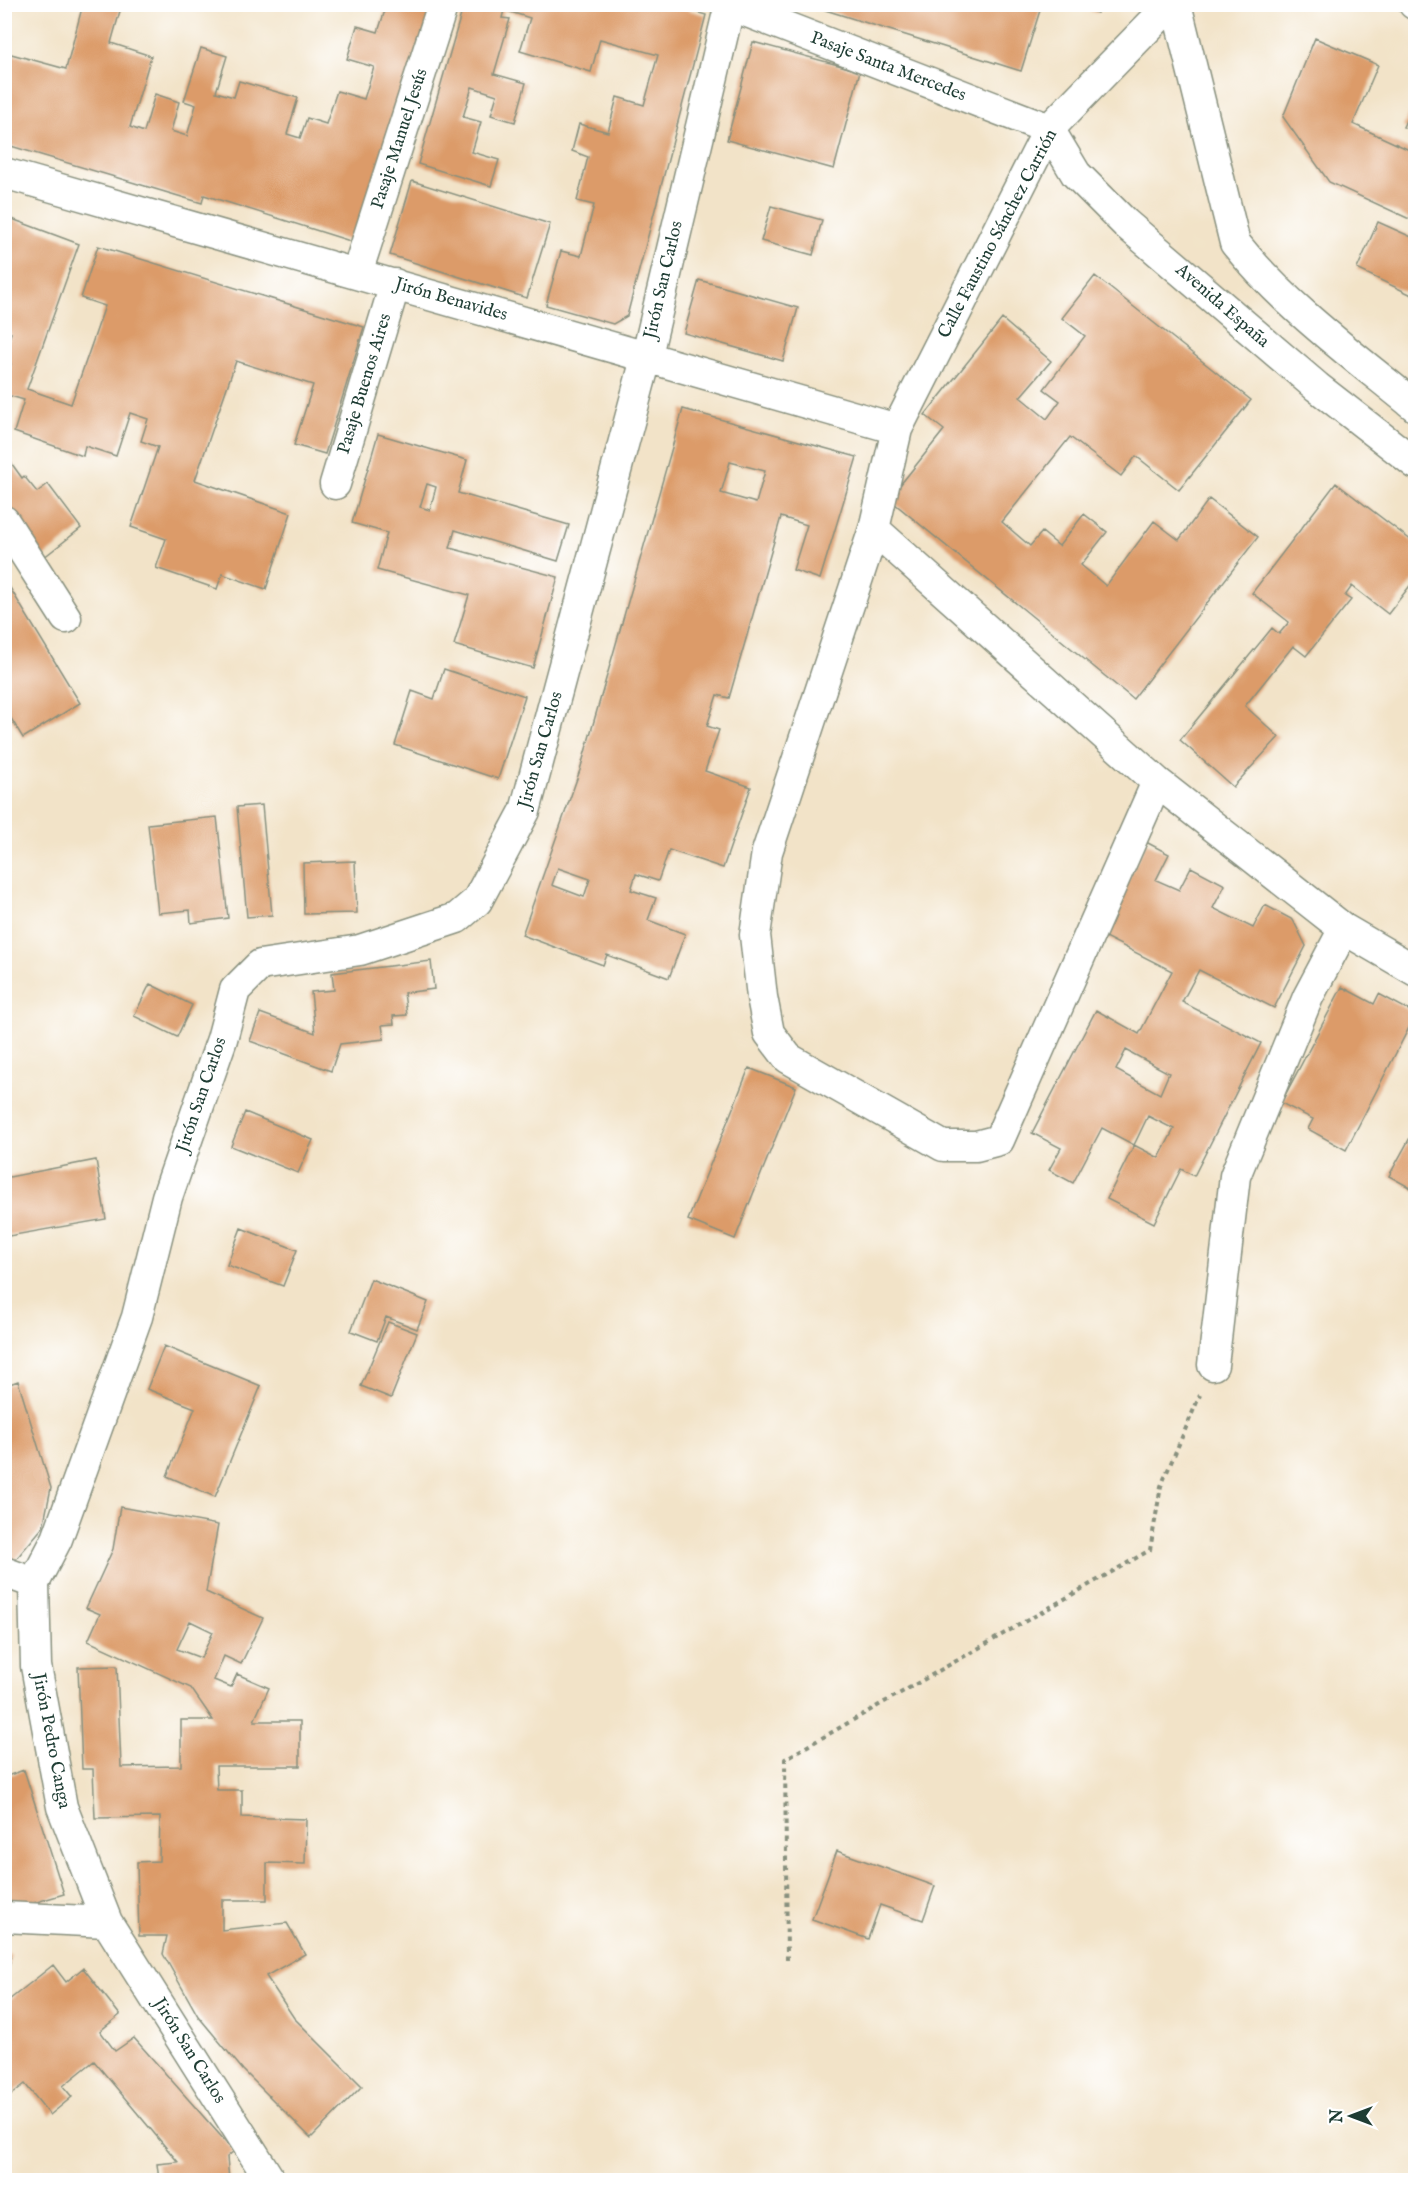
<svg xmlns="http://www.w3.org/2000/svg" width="1420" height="2185" viewBox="0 0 1420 2185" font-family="'IM FELL English',serif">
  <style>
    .building { fill: #dc9b69; fill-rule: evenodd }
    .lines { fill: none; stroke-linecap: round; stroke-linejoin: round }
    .minor-casing { stroke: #88907e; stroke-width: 33 }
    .path { stroke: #88907e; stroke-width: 4; stroke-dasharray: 4.5 4.5; stroke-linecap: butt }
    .minor { stroke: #fff; stroke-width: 30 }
    .labels { text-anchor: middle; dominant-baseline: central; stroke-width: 4.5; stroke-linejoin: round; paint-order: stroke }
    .street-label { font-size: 18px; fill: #1f3d34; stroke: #fff }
  </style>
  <rect width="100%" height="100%" fill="#fff"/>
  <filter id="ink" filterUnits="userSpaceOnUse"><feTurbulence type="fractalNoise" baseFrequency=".0167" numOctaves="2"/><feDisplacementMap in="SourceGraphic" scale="12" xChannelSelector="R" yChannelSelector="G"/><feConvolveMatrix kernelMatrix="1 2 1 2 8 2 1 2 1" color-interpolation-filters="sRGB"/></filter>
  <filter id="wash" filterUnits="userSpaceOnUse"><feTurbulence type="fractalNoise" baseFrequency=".008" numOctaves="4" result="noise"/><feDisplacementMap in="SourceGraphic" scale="24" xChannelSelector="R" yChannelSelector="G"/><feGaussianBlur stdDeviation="1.35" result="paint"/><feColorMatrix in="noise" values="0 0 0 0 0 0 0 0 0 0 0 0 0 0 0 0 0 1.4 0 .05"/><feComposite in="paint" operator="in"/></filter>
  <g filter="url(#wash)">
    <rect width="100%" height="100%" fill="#f2e3c8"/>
    <g id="blocks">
      <path class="building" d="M83 4H122L111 43 151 56 130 127 144 132 155 94 179 102 171 131 187 136 196 105 184 101 201 48 227 56 216 92 234 97 239 81 298 98 287 134 300 138 307 118 326 124 337 91 364 99 374 67 347 59 357 26 378 32 387 4H437L363 245 204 195 202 203 4 144V52L66 69Z
        M464 4H668L706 15 627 316 613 324 546 305 561 251 581 256 594 205 577 201 588 157 572 151 579 124 608 132 617 97 644 105 658 55 600 39 591 72 520 51 530 18 504 10 502 18 510 19 494 74 526 83 515 122 491 115 497 95 472 87 463 117 481 122 472 152 499 160 491 186 418 164Z
        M806 4H1042L1021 71Z
        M1072 4H1100L1097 13Z
        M1315 38 1378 65 1353 124 1416 153V222L1329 182 1283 117Z
        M753 42 860 71 834 169 727 140Z
        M1416 99V133L1403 127Z
        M412 181 550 224 527 298 390 255Z
        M771 206 822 220 813 255 761 241Z
        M4 216 79 244 27 389 71 404 105 306 81 298 98 246 364 327 325 454 294 445 313 385 236 361 195 480 291 513 266 589 222 574 217 589 156 568 166 539 131 527 158 447 141 441 148 419 130 413 116 456 85 446 83 456 14 432 24 400 4 394V382L11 364 4 362V352L11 333 4 330Z
        M1378 222 1416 239V297L1357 269Z
        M1095 276 1251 400 1179 490 1136 456 1121 476 1070 437 1002 522 1030 546 1042 532 1059 546 1084 514 1107 532 1081 565 1106 586 1154 521 1179 540 1209 499 1258 537 1133 699 889 499 944 430 925 415 1002 319 1051 361 1020 397 1047 419 1060 401 1044 389 1085 336 1062 318Z
        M699 280 798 308 783 361 684 333Z
        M683 409 857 457 820 579 793 570 807 525 781 517 729 698 717 695 707 726 719 730 705 771 751 787 723 868 669 850 658 881 636 874 631 890 656 898 648 920 685 934 669 978 607 955 603 965 522 935 580 770ZM730 462 765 471 756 503 721 493ZM558 868 590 879 584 897 552 885Z
        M378 434 467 460 458 493 569 525 558 561 455 530 450 548 558 577 533 668 454 645 469 595 377 570 387 533 352 523ZM427 484 436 487 430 510 420 507Z
        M4 453 22 478 24 476 37 492 48 484 81 528 43 558 4 507Z
        M1336 483 1416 544V578L1388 614 1352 586 1345 596 1351 600 1306 656 1293 646 1245 706 1279 737 1233 787 1180 740 1272 628 1279 634 1289 622 1252 593Z
        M4 578 80 703 23 738 4 707Z
        M444 669 525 696 498 779 395 745 412 691 434 699Z
        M262 805 272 915 247 917 237 807Z
        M217 817 228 918 191 923 190 910 158 913 148 824Z
        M1146 842 1169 854 1156 880 1179 890 1191 867 1225 885 1213 908 1253 928 1265 905 1293 920 1306 946 1274 1008 1199 970 1182 1002 1261 1043 1194 1176 1181 1169 1154 1223 1107 1199 1134 1145 1159 1158 1174 1129 1148 1116 1134 1145 1102 1128 1073 1183 1049 1170 1061 1148 1032 1133 1096 1010 1139 1034 1172 971 1101 935ZM1126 1050 1169 1073 1160 1094 1116 1070Z
        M355 861 357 913 304 914 303 863Z
        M431 961 434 989 404 993 407 1015 393 1016 394 1024 382 1025 384 1039 340 1044 331 1071 250 1041 260 1013 315 1033 311 992 334 990 332 973Z
        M150 984 192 1005 177 1037 134 1016Z
        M1342 987 1374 1004 1379 994 1416 1014 1346 1150 1308 1129 1313 1119 1281 1103Z
        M749 1068 796 1087 735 1239 688 1220Z
        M245 1112 313 1140 298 1173 231 1146Z
        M1411 1136 1416 1138V1191L1389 1176Z
        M96 1160 106 1219 9 1236 4 1210V1178Z
        M241 1228 297 1250 283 1286 227 1265Z
        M371 1279 428 1302 417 1329 386 1317 377 1341 351 1331Z
        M388 1322 417 1333 391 1398 361 1386Z
        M164 1346 261 1386 215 1497 167 1476 195 1408 147 1389Z
        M18 1381 51 1488 43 1527 6 1571 4 1386Z
        M120 1507 218 1525 206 1592 263 1618 241 1664 224 1656 214 1680 231 1687 237 1674 269 1688 254 1721H300V1766H216L217 1790H242V1817L306 1819 305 1864 267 1863V1900H222V1930L287 1923 305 1954 266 1976 294 2018 362 2086 311 2138 243 2070 198 2016 163 1954 167 1936H139L137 1862 159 1861 160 1817 95 1818 93 1769H82L78 1667 117 1666 121 1767 181 1766V1720H213L191 1688 88 1641 100 1614 86 1608 113 1549ZM190 1621 213 1632 201 1658 177 1649Z
        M4 1712 9 1724 4 1726Z
        M24 1770 64 1894 6 1911 4 1777Z
        M837 1851 935 1886 923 1920 880 1905 868 1939 812 1919Z
        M4 1953 11 1955 6 1983H4Z
        M53 1965 66 1982 83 1968 120 2015 100 2031 115 2051 134 2038 234 2151 227 2157 229 2180H159L157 2164 178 2162 94 2061 63 2086 72 2097 50 2115 25 2084 4 2100V2034L10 2029 4 2022V2004Z"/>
    </g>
  </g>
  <g filter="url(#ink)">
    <use href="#blocks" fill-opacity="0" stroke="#88907e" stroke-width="1.5"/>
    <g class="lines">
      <defs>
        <path id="minor" d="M727 4 1049 129 1076 174 1125 223 1317 387 1416 464
          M1171 4 1049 129 897 429 874 529 1157 782 1344 929 1416 971
          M1176 4 1235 243C1285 306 1354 356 1416 407
          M1414 4 1416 5
          M4 173 897 429
          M357 273 443 4
          M335 484 395 284
          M4 521 66 618
          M874 529 767 852 755 935 762 997 769 1033 788 1058 943 1146H976L999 1140 1157 782
          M1213 1365 1235 1176 1308 997 1344 929
          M4 1572 34 1583 36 1666 62 1807 107 1922 270 2180
          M34 1583 57 1539 137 1317 167 1197 222 1039 235 990 260 965 360 950 457 918 477 901 525 811 647 355 730 4
          M4 1917 107 1922"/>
      </defs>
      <use href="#minor" class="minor-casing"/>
      <path class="path" d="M787 1960 785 1759 1150 1550 1161 1486 1200 1395"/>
      <use href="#minor" class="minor"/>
    </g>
  </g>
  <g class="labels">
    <g class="street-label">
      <text transform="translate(888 67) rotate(21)">Pasaje Santa Mercedes</text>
      <text transform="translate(400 139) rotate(-72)">Pasaje Manuel Jesús</text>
      <text transform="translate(998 234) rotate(-62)">Calle Faustino Sánchez Carrión</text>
      <text transform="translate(664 280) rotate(-77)">Jirón San Carlos</text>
      <text transform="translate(451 300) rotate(16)">Jirón Benavides</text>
      <text transform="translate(1222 306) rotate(41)">Avenida España</text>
      <text transform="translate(365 384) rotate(-73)">Pasaje Buenos Aires</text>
      <text transform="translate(541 750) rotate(-74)">Jirón San Carlos</text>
      <text transform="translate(202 1095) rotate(-71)">Jirón San Carlos</text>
      <text transform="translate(51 1741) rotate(79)">Jirón Pedro Canga</text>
      <text transform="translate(189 2051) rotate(58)">Jirón San Carlos</text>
    </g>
  </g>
  <rect width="1420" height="2185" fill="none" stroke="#fff" stroke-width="24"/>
  <g transform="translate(1351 2116) rotate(270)" stroke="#ffffff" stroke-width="4.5" paint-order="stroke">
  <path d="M0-4.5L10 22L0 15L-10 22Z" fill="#1f3d34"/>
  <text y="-9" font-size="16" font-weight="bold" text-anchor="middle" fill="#1f3d34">N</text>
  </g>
</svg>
